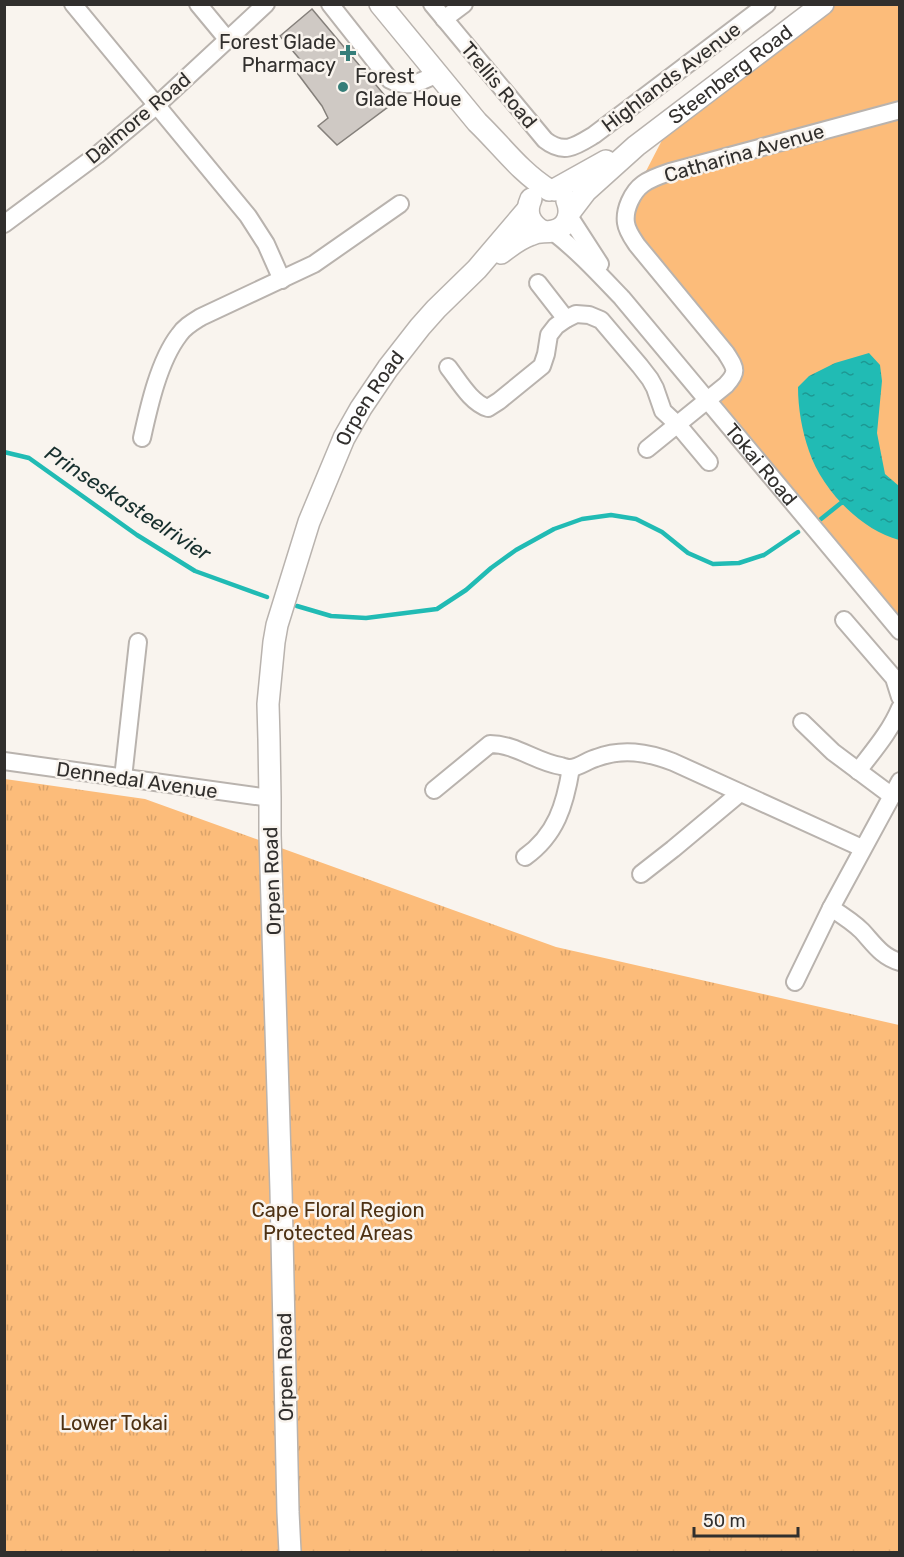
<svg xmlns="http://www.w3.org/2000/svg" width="904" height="1557" viewBox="0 0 904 1557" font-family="Rubik,sans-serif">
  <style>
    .green { fill: #fcbc7a }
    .park { fill: url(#park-tufts) }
    .water { fill: url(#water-ripples) }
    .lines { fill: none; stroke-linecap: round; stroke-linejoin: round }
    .stream { stroke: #21bbb4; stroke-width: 4.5 }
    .building { fill: #cfc9c4; stroke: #85807b; stroke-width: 1.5 }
    .minor-casing { stroke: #b9b3ae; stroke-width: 20 }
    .major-casing { stroke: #b9b3ae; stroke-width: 24 }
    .minor { stroke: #fff; stroke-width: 16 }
    .major { stroke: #fff; stroke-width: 21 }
    .poi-dot { fill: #367e79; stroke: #f9f4ee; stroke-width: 2 }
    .labels { text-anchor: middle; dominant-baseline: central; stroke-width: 5; stroke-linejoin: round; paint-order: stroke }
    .poi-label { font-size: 20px; fill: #312f2d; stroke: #f9f4ee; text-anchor: end }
    .street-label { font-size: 20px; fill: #312f2d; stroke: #f9f4ee }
    .park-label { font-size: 20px; fill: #4d3113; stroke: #f9f4ee }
    .water-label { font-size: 21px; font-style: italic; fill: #172f2d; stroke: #f9f4ee }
  </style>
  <defs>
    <pattern id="park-tufts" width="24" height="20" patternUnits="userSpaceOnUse" patternTransform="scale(1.5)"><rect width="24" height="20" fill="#fcbc7a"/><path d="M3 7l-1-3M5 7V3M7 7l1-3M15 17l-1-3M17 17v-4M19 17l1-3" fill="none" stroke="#d8a26a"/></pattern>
    <pattern id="water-ripples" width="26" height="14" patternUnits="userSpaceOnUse" patternTransform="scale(1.5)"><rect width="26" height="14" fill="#21bbb4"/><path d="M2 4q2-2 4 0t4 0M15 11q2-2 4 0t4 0" fill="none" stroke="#1d9893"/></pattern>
  </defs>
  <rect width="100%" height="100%" fill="#f9f4ee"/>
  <path class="green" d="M829 5H899V633L707 401 733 365 626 224 630 202 674 117Z"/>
  <path class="park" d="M5 779 145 799 556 947 899 1025V1552H5Z"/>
  <path class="water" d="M869 353 880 365 882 381 877 433 885 474 899 486V540C861 530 822 490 809 451 802 431 798 408 798 387L809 376 835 363Z"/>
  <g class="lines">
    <path class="stream" d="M4 452 29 458 137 535 195 571 267 597
      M821 519 841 503 846 502
      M297 606 331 616 366 618 437 609 466 590 491 568 516 550 554 529 582 519 611 515 636 519 662 532 688 553 713 564 739 563 764 555 798 532"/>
  </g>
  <path class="building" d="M312 9 392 104 337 145 318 126 328 118 322 106 295 70 303 63 280 36Z"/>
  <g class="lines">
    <defs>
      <g id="minor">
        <path d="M73 4 248 216 266 244 282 280"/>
        <path d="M198 4 227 39"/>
        <path d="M330 4 390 80C407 89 421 82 437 74"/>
        <path d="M432 4 545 140C564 155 576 146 594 135L767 4"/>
        <path d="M444 19 464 4"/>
        <path d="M569 216 600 264"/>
        <path d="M4 224 97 155 157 105 266 4"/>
        <path id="s1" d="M552 231C578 251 599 274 622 298L900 631"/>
        <path d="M538 283 566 319"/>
        <path d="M448 367C459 381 471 403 488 408L499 401 542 366 546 354 549 335 556 326 566 319 576 314 589 315 601 320 640 366 650 379 655 388 663 411 678 425 709 462"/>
        <path d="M142 438C149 406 159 361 179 335 184 327 193 322 201 317L314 264 400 204"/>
        <path d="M647 449 726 385C739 371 735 368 726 353L637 245C633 239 627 231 626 223 624 210 632 192 643 184 651 178 661 175 670 172L900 110"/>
        <path d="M844 620 894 678 900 697"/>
        <path d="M802 722 833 752 892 796"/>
        <path d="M4 761 270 798"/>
        <path d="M858 771C873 751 890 732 900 708"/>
        <path d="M123 778 138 642"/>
        <path d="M434 790 490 744C516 744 536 762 561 766 564 767 567 768 570 768 578 768 588 760 596 758 622 748 647 752 673 762L862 848"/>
        <path d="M525 857C556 835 565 805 571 768"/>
        <path d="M641 874 673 849 740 793"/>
        <path d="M831 908C842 915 853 922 862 931 874 944 882 957 900 962"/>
        <path d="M795 982 831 908 900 781"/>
      </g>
      <g id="major">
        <path d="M380 4 477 122C502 146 519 171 549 190"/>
        <path d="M554 190 606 161"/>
        <path d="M531 199C525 212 529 223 542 231"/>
        <path id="s2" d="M570 212 586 191 636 146 823 4"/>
        <path d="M501 253C510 246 519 239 530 235 540 230 544 233 553 231 568 228 572 213 567 201"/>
        <path id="s3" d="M290 1552 288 1512 281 1190 270 835V798L269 739 268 704 274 642 277 625 309 522 344 438 361 408 388 368 420 327 436 309 477 269 528 209"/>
      </g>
    </defs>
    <use href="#minor" class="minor-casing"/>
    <use href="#major" class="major-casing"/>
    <use href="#minor" class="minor"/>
    <use href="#major" class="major"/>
  </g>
  <g class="poi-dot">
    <path d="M345 44h6v6h6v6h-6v6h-6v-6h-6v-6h6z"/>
    <circle cx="343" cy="87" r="6"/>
  </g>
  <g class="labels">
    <g class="poi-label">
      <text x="336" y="42">Forest Glade<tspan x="336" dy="23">Pharmacy</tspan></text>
      <text x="355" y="76" text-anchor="start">Forest<tspan x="355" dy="23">Glade Houe</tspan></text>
    </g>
    <g class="street-label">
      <text stroke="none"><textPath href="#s2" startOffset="212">Steenberg Road</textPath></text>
      <text transform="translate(671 77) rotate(-37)">Highlands Avenue</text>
      <text transform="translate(499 85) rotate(50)">Trellis Road</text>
      <text transform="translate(138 118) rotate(-40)">Dalmore Road</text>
      <text transform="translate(744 153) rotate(-16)">Catharina Avenue</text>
      <text stroke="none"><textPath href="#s3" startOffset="1174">Orpen Road</textPath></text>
      <text stroke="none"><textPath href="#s1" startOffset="314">Tokai Road</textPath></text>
      <text transform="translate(137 780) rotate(8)">Dennedal Avenue</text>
      <text transform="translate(272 881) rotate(-92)">Orpen Road</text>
      <text transform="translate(285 1367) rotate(-91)">Orpen Road</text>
    </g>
    <g class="park-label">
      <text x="338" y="1210">Cape Floral Region<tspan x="338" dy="23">Protected Areas</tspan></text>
      <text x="114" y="1423">Lower Tokai</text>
    </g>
    <g class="water-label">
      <text transform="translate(128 503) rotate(33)">Prinseskasteelrivier</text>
    </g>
  </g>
  <rect width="904" height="1557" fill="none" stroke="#312f2d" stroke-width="12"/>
  <path d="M694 1527v9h104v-9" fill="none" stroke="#312f2d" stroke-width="3"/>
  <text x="703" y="1527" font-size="18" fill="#312f2d" stroke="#f9f4ee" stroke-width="4.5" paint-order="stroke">50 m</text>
</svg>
